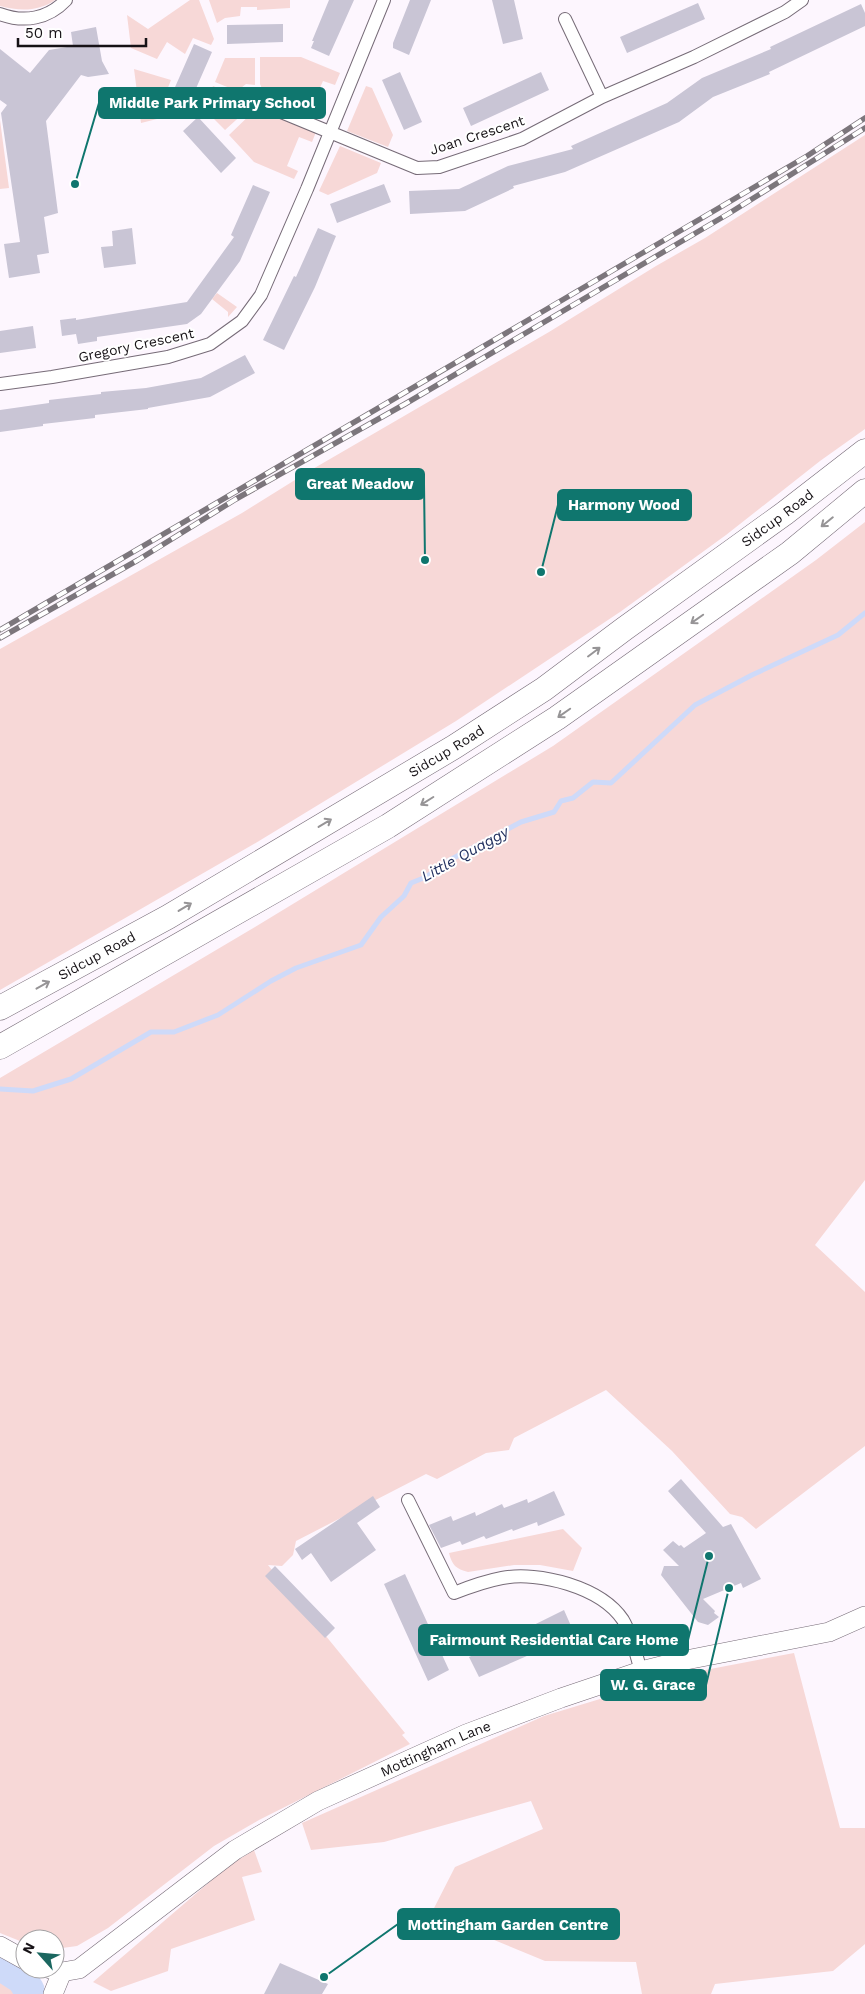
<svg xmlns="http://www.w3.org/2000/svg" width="865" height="1994" viewBox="0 0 865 1994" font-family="'Work Sans',sans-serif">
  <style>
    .green { fill: #f7d8d7 }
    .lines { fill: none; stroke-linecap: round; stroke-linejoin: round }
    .stream { stroke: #cedaf9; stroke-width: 5 }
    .river { stroke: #cedaf9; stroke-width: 31 }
    .building { fill: #c9c5d5 }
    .street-casing { stroke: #766b77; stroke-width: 14 }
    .secondary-casing { stroke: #766b77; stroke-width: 20 }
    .highway-casing { stroke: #766b77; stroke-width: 25 }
    .street { stroke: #fff; stroke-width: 12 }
    .secondary { stroke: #fff; stroke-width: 19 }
    .highway { stroke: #fff; stroke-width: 24 }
    .rail-casing { stroke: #7c767c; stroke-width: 5.5 }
    .rail { stroke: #fff; stroke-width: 4; stroke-dasharray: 11; stroke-linecap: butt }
    .oneway { stroke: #969496 }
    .labels { text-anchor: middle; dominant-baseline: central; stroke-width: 4; stroke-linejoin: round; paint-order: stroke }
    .street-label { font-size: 14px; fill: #161216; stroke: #fff }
    .water-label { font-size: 15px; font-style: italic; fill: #21305f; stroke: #fff }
    .leader { fill: none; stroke: #0f766e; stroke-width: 2 }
    .callout-dot { fill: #0f766e; stroke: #fff; stroke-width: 2 }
    .callout { fill: #0f766e; stroke: #0f766e; stroke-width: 2 }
    .callout-label { font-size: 15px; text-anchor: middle; font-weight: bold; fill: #fff }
  </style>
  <rect width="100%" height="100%" fill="#fdf6fe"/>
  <path class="green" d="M0 0H55C38 12 19 11 0 6Z
    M190 0H199L214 39 211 45 193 38 185 54 167 42 157 59 131 48 127 15 148 29Z
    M209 0H290V8L257 10V7H241L240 16 225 18 217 23Z
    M260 57H301L340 73 335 85 323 81 311 108 322 113 319 117 264 93 260 84Z
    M225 58H255V85L246 84 237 91 215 82Z
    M134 69 171 80 165 95 188 104 185 112 141 123Z
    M213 86 235 95 238 105 246 111 225 130 204 109Z
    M366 86 372 88 393 135 388 147 347 131Z
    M258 107 316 132 312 142 299 137 287 166 298 171 294 179 254 162 229 135Z
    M0 120 9 188 0 189Z
    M865 135V429L820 461 726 535 620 612 456 721 259 841 0 990V649L242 513 311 470 549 332 656 266 705 238Z
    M340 146 381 163 377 173 328 195 319 191Z
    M217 293 237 307 228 317V312L212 299Z
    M865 522V1180L815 1245 865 1292V1446L756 1529 742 1517 730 1514 672 1451 606 1390 514 1438 509 1450 486 1453 437 1479 426 1474 296 1541 293 1555 282 1566 268 1565 405 1733 402 1735 410 1744 259 1820 214 1846 108 1928 77 1946 55 1949V1939H25V1943L0 1933V1078L255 927 553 746 816 560Z
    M563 1529 582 1548 573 1571 540 1565H514L468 1572C456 1569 452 1565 449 1553Z
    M794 1653 840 1828H865V1944L833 1971 715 1984 711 1994H642L636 1962 545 1961 431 1914 455 1867 543 1829 531 1801 384 1842 311 1850 302 1823 544 1716 679 1675Z
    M254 1850 262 1872 242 1877 255 1920 171 1949 168 1971 111 1991 93 1982 227 1867Z
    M0 1961 35 1983 31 1994H0Z"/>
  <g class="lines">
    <path class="stream" d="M0 1089 33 1091 71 1079 151 1032H174L218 1015 271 981 296 968 361 945 381 917 404 896 411 883 426 877 446 862 521 822 554 812 561 801 573 798 593 782 611 783 695 705 752 675 838 635 865 613"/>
    <path class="river" d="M0 1965 22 1979 29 1990"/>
  </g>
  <path class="building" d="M329 0H354L329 56 311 48 314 41H312Z
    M410 0H431L409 55 393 48V43Z
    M492 0H514L523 39 503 44Z
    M698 3 705 19 627 53 620 37Z
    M861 4 865 13V26L769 72 770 74 713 97 679 122 565 172 513 186 514 188 465 211 410 214 409 191 459 189 508 166 573 149 571 146 667 103 702 78 771 49 770 47Z
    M283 24V42L227 44V25Z
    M96 27 102 61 109 74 88 77 81 75 46 121 58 213 44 217 49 253 37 255 40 273 9 278 4 244 20 242 1 113 7 105 0 100V49L30 73 49 50 73 46 71 32Z
    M194 44 212 52 190 102 172 94Z
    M400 72 422 122 404 130 382 80Z
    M541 72 549 90 471 126 463 108Z
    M198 117 236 158 221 173 183 131Z
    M384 184 391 202 337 223 330 204Z
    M253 185 270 192 240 261 201 314 187 324 97 337V341L78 344 76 334 62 336 60 320 76 318V320L187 302 234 237 231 235Z
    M132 228 136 264 104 268 101 247 113 246 112 231Z
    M318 228 336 236 315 287 284 350 263 340 294 276 296 277Z
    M33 326 36 348 0 353V331Z
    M245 355 255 373 210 397 148 408V409L95 415V418L43 424V426L0 432V410L49 403V400L101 394V392L146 388 201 378Z
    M681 1479 723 1527 731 1524 761 1579 743 1588 741 1583 703 1599 715 1611 714 1613 719 1617 708 1625 698 1622 661 1575 664 1566H679L663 1550 673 1541 679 1546 681 1545 684 1548 706 1533 668 1491Z
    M554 1491 565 1515 538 1526 537 1522 513 1531 512 1529 486 1539 484 1536 462 1545 460 1541 441 1548 429 1525 451 1516 453 1521 475 1512 476 1516 502 1504 504 1508 527 1499 528 1503Z
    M373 1496 380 1507 357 1523 376 1550 331 1582 311 1553 302 1560 295 1549Z
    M275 1566 335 1628 325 1638 265 1576Z
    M405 1574 449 1670 428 1681 384 1584Z
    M564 1610 575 1635 479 1677 469 1657Z
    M280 1963 328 1984 322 1994H264Z"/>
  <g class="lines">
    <defs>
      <path id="street" d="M0 14C24 23 48 19 66 0
        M565 19 602 97
        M247 98 417 168 439 167 522 139 602 97 694 57 785 12 802 0
        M0 384 52 377 168 357 210 344 242 321 261 295 307 189 384 0
        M408 1500 454 1593C469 1587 486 1581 502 1578 539 1571 601 1587 623 1620 632 1635 636 1655 641 1671"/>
      <g id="secondary">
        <path d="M0 1946 25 1960"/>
        <path id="s1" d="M50 1969 62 1972 79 1969 235 1850 318 1801 466 1734 561 1698 641 1671 681 1661 829 1632 865 1616"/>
        <path d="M53 1994 62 1972"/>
      </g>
      <g id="highway">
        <path id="s2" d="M0 1008 168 917 454 747 544 689 624 629 785 513 865 451"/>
        <path d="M0 1047 388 826 557 718 790 553 865 491"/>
      </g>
    </defs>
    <use href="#street" class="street-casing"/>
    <use href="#secondary" class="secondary-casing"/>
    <use href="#highway" class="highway-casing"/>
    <use href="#street" class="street"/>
    <use href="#secondary" class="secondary"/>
    <use href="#highway" class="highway"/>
    <defs>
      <path id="rail" d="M0 630 639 255 807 156 865 118
        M0 638 138 560 236 499 405 404 728 214 865 128"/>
    </defs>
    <use href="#rail" class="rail-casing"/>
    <use href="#rail" class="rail"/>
  </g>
  <defs><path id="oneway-shaft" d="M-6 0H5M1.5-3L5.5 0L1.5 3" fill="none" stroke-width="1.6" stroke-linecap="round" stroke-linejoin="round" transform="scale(1.25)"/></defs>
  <g class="oneway">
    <use href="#oneway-shaft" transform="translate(827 522) rotate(141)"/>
    <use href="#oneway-shaft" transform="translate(697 619) rotate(145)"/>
    <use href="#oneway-shaft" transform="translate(594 652) rotate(-37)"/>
    <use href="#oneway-shaft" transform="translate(564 713) rotate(145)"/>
    <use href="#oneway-shaft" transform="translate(427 801) rotate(148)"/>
    <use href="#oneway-shaft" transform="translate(325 823) rotate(-31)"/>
    <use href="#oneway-shaft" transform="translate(185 907) rotate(-31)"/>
    <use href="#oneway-shaft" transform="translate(43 985) rotate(-29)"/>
  </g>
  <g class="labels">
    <g class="street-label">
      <text transform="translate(477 135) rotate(-18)">Joan Crescent</text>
      <text transform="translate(136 345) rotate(-12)">Gregory Crescent</text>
      <text stroke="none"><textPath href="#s2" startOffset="920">Sidcup Road</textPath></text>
      <text stroke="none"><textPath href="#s2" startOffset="515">Sidcup Road</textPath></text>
      <text stroke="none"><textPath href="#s2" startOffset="110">Sidcup Road</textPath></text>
      <text stroke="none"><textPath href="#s1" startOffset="451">Mottingham Lane</textPath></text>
    </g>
    <g class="water-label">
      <text transform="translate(465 854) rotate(-29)">Little Quaggy</text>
    </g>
  </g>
  <path class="leader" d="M75 184L99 103M425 560L424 484M541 572L558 505M709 1556L688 1640M729 1588L706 1685M324 1977L398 1924"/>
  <g class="callout-dot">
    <circle cx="75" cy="184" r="5"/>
    <circle cx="425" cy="560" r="5"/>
    <circle cx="541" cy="572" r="5"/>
    <circle cx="709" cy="1556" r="5"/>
    <circle cx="729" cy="1588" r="5"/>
    <circle cx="324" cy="1977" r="5"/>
  </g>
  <g class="callout">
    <rect x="99" y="88" width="226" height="30" rx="5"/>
    <rect x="296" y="469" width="128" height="30" rx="5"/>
    <rect x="558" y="490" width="133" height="30" rx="5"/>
    <rect x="419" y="1625" width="269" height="30" rx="5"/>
    <rect x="601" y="1670" width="105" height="30" rx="5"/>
    <rect x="398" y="1909" width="221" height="30" rx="5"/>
  </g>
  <g class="callout-label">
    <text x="212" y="108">Middle Park Primary School</text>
    <text x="360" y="489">Great Meadow</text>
    <text x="624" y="510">Harmony Wood</text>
    <text x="554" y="1645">Fairmount Residential Care Home</text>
    <text x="653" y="1690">W. G. Grace</text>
    <text x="508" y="1930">Mottingham Garden Centre</text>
  </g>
  <g transform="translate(40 1954) rotate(297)"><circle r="24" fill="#ffffff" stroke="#a2a0a2"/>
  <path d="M0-4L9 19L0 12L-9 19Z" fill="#1b6760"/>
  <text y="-8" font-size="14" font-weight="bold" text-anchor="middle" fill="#161216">N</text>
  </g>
  <path d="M18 38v8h128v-8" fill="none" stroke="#161216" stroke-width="2.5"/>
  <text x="25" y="38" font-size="15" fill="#161216" stroke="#ffffff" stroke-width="4" paint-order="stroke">50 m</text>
</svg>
